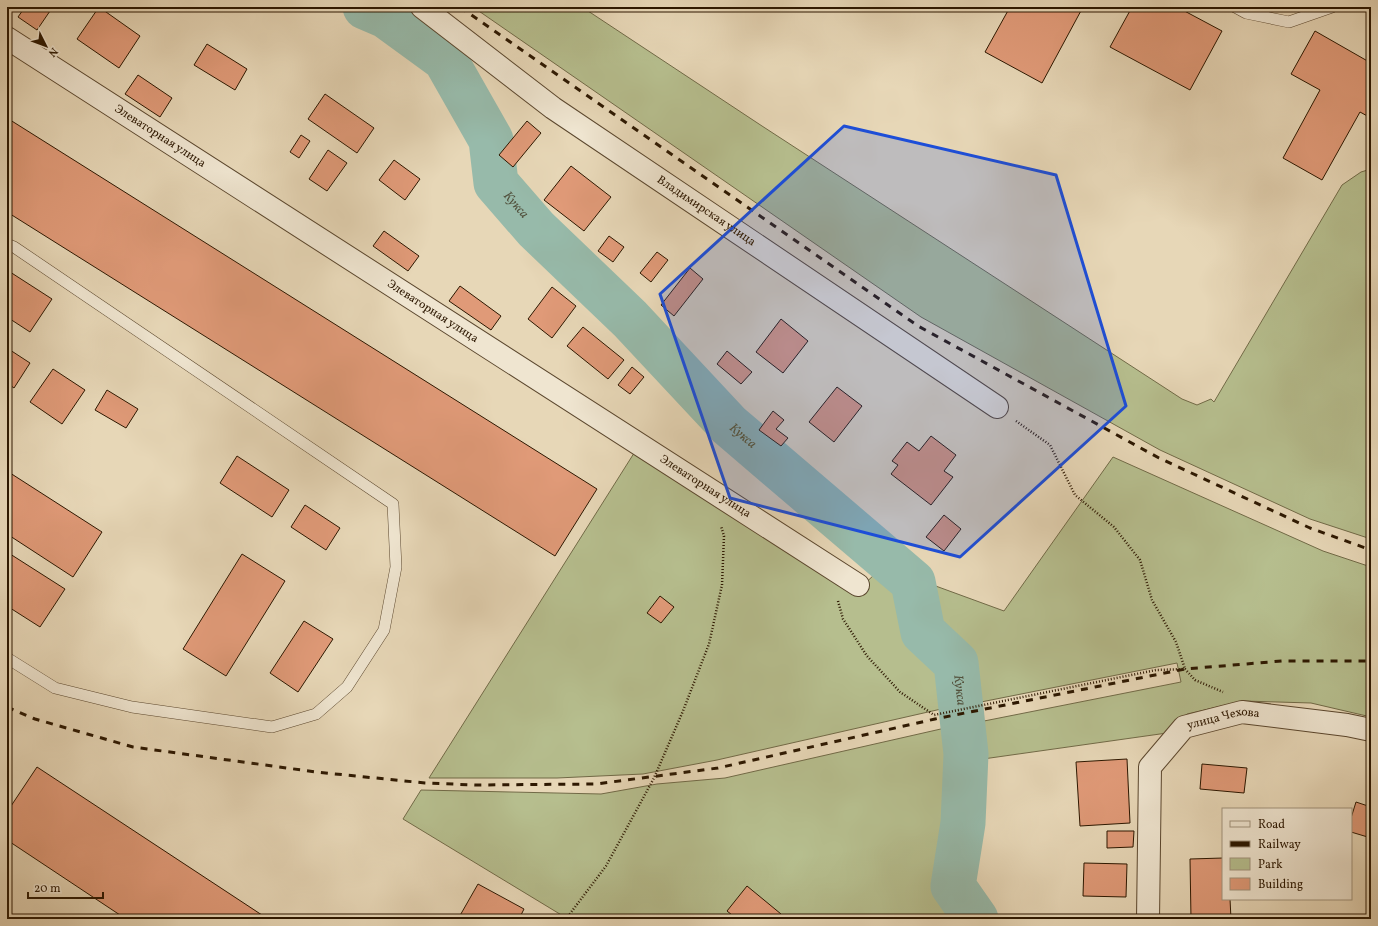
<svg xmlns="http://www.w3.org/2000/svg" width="1378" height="926" viewBox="0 0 1378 926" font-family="Vollkorn,serif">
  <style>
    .green { fill: #b6be8e; stroke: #716a47 }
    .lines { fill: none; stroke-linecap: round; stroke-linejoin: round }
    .river { stroke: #97baaa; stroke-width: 45 }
    .building { fill: #e09a78; stroke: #2c1700 }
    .service-casing { stroke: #5b472e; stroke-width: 12 }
    .minor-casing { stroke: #5b472e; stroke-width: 24 }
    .path { stroke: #2c1700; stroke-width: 2.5; stroke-dasharray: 1 2; stroke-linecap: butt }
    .service { stroke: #efe5d0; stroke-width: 11 }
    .minor { stroke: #efe5d0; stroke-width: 22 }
    .rail { stroke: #2c1700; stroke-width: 3; stroke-dasharray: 7 7; stroke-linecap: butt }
    .marked { fill: #1d4ed8; fill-opacity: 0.2; stroke: #1d4ed8; stroke-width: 3; stroke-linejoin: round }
    .labels { text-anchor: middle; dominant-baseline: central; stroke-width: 4; stroke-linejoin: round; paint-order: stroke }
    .street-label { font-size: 12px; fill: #2c1700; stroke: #efe5d0 }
    .water-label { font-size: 13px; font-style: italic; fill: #51503c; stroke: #efe5d0 }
  </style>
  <rect width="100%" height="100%" fill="#e7d7b7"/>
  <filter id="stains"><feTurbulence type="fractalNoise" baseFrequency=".005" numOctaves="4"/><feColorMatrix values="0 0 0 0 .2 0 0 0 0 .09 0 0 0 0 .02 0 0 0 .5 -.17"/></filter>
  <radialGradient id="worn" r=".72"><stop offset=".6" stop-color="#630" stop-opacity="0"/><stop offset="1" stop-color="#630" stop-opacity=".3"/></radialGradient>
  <path class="green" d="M473 7H582L762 126 1182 399 1197 405 1211 399 1214 402 1342 185 1361 172 1371 169V539L1310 519 1160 450 921 317Z
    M636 450 855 593 877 572 904 597 910 629 946 667 950 707 717 760 643 774 557 778H429Z
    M1113 457 1323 551 1371 567V717L1311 703 1243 701 1187 714 1167 733 976 760 974 723 1181 682 1177 663 976 703 970 663 953 640 929 624 922 581 1004 611Z
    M954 726 950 819 942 885 964 919H568L403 819 421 790 601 794 657 784 725 778Z"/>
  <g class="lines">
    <path class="river" id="s1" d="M365 7 386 16 445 59 491 140 496 183 536 229 630 319 729 425 913 582 923 632 956 663 966 754 963 823 953 886 976 919"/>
  </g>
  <path class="building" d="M25 7H44L50 11 37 30 18 17Z
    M99 7 140 36 119 68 77 39Z
    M1010 7H1083L1042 83 985 52Z
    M1132 7H1177L1222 31 1190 90 1110 47Z
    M1315 31 1371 63V118L1360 112 1322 180 1283 158 1320 90 1291 74Z
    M207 44 247 69 235 90 194 65Z
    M138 75 172 98 160 117 125 94Z
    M325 94 374 128 357 153 308 119Z
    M7 118 597 489 555 556 7 212Z
    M527 121 541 133 513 167 499 155Z
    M301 135 310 141 299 158 290 152Z
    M328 150 347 163 327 191 309 179Z
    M394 160 420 179 405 200 379 180Z
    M571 166 611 197 584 231 544 200Z
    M384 231 419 256 408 271 373 246Z
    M609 236 624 247 613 262 598 251Z
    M657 252 668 260 651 282 640 273Z
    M690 268 703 279 674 316 661 305Z
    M7 270 52 299 30 332 7 317Z
    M460 286 501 316 491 330 449 301Z
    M552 287 576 306 552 338 528 319Z
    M781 319 808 341 783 373 756 352Z
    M583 327 624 360 608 379 567 346Z
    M7 348 30 363 14 388 7 383Z
    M727 351 752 372 741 384 717 364Z
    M632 367 644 377 630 394 618 385Z
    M53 369 85 390 62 424 30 402Z
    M837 387 862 406 834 442 809 422Z
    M107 390 138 409 126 428 95 410Z
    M773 411 784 420 776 429 788 438 781 446 759 430Z
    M931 436 956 455 944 471 953 477 931 505 891 474 898 465 892 461 907 442 919 451Z
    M237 456 289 490 272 517 220 483Z
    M7 471 102 532 73 577 7 534Z
    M305 505 340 528 326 550 291 527Z
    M944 515 961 529 944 551 926 537Z
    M7 552 65 589 40 627 7 606Z
    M242 554 285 581 226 676 183 649Z
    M660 596 674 607 661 623 647 613Z
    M304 621 333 639 298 692 270 673Z
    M1127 759 1130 823 1080 826 1076 762Z
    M1202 764 1247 768 1244 793 1200 789Z
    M37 767 268 919H126L7 840V812Z
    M1356 802 1371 807V838L1351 832V818Z
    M1107 831H1134L1133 847 1107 848Z
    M1223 858V899H1230L1231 919H1191L1190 859Z
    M1084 863 1127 864 1126 897 1083 896Z
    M478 884 524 909 519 919H458Z
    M747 886 781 914 776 919H737L727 911Z"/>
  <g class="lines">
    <defs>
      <path id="service" d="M1235 7 1246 13 1289 22 1332 7
        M7 244 14 247 393 504 396 567 384 630 347 687 316 714 272 727 132 707 55 688 7 658"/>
      <g id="minor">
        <path id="s2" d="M422 7 553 108 997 407"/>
        <path id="s3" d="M7 38 858 585"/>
        <path id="s4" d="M1148 919 1150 767 1184 727 1242 712 1347 725 1371 730"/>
      </g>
    </defs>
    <use href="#service" class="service-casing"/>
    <use href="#minor" class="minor-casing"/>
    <path class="path" d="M1016 421 1050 445 1075 495 1114 527 1140 560 1152 600 1176 642 1185 669
      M838 601 843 619 867 656 900 692 934 715 1156 670 1185 669 1195 680 1223 692
      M566 919 606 866 654 778 683 711 709 644 722 585 724 536 721 526"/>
    <use href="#service" class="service"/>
    <use href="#minor" class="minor"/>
    <path class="rail" d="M460 7 918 326 1159 458 1310 528 1371 550
      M7 707 35 719 133 747 316 772 425 783 476 785 596 784 718 768 935 719 1185 669 1282 661H1371"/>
  </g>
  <path class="marked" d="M844 126 1056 175 1126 406 960 557 730 498 660 294Z"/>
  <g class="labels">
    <g class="street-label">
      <text stroke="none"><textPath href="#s3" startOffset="182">Элеваторная улица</textPath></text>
      <text stroke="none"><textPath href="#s2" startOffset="350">Владимирская улица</textPath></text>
      <text stroke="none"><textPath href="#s3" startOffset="506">Элеваторная улица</textPath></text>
      <text stroke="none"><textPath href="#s3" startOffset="830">Элеваторная улица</textPath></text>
      <text stroke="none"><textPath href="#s4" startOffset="245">улица Чехова</textPath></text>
    </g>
    <g class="water-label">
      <text stroke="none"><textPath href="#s1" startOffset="262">Кукса</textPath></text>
      <text stroke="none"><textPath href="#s1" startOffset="586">Кукса</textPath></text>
      <text stroke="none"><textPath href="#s1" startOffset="934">Кукса</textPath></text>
    </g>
  </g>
  <rect width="1378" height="926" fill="none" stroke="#e7d7b7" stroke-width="24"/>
  <rect x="8" y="8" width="1362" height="910" fill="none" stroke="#2c1700" stroke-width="2"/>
  <rect x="12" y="12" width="1354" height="902" fill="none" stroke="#2c1700"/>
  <rect x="1222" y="808" width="130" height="92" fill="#efe5d0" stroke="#a1937d"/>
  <rect x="1230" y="821" width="20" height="6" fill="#efe5d0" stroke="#a1937d"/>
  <text x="1258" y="828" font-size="12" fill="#2c1700">Road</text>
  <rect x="1230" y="841" width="20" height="6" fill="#2c1700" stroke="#a1937d"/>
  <text x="1258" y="848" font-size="12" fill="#2c1700">Railway</text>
  <rect x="1230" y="858" width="20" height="12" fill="#b6be8e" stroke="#a1937d"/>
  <text x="1258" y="868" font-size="12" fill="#2c1700">Park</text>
  <rect x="1230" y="878" width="20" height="12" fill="#e09a78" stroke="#a1937d"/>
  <text x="1258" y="888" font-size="12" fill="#2c1700">Building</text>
  <g transform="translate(46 46) rotate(132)" stroke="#efe5d0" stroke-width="3" paint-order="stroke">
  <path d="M0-3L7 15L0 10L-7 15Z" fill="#2c1700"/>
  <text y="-6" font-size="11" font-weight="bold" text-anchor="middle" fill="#2c1700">N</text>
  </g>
  <path d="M28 892v6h75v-6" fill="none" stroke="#2c1700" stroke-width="2"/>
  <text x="34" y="892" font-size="12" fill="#2c1700" stroke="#efe5d0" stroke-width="3" paint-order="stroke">20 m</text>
  <rect width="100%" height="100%" filter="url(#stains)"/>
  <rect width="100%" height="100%" fill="url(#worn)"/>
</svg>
